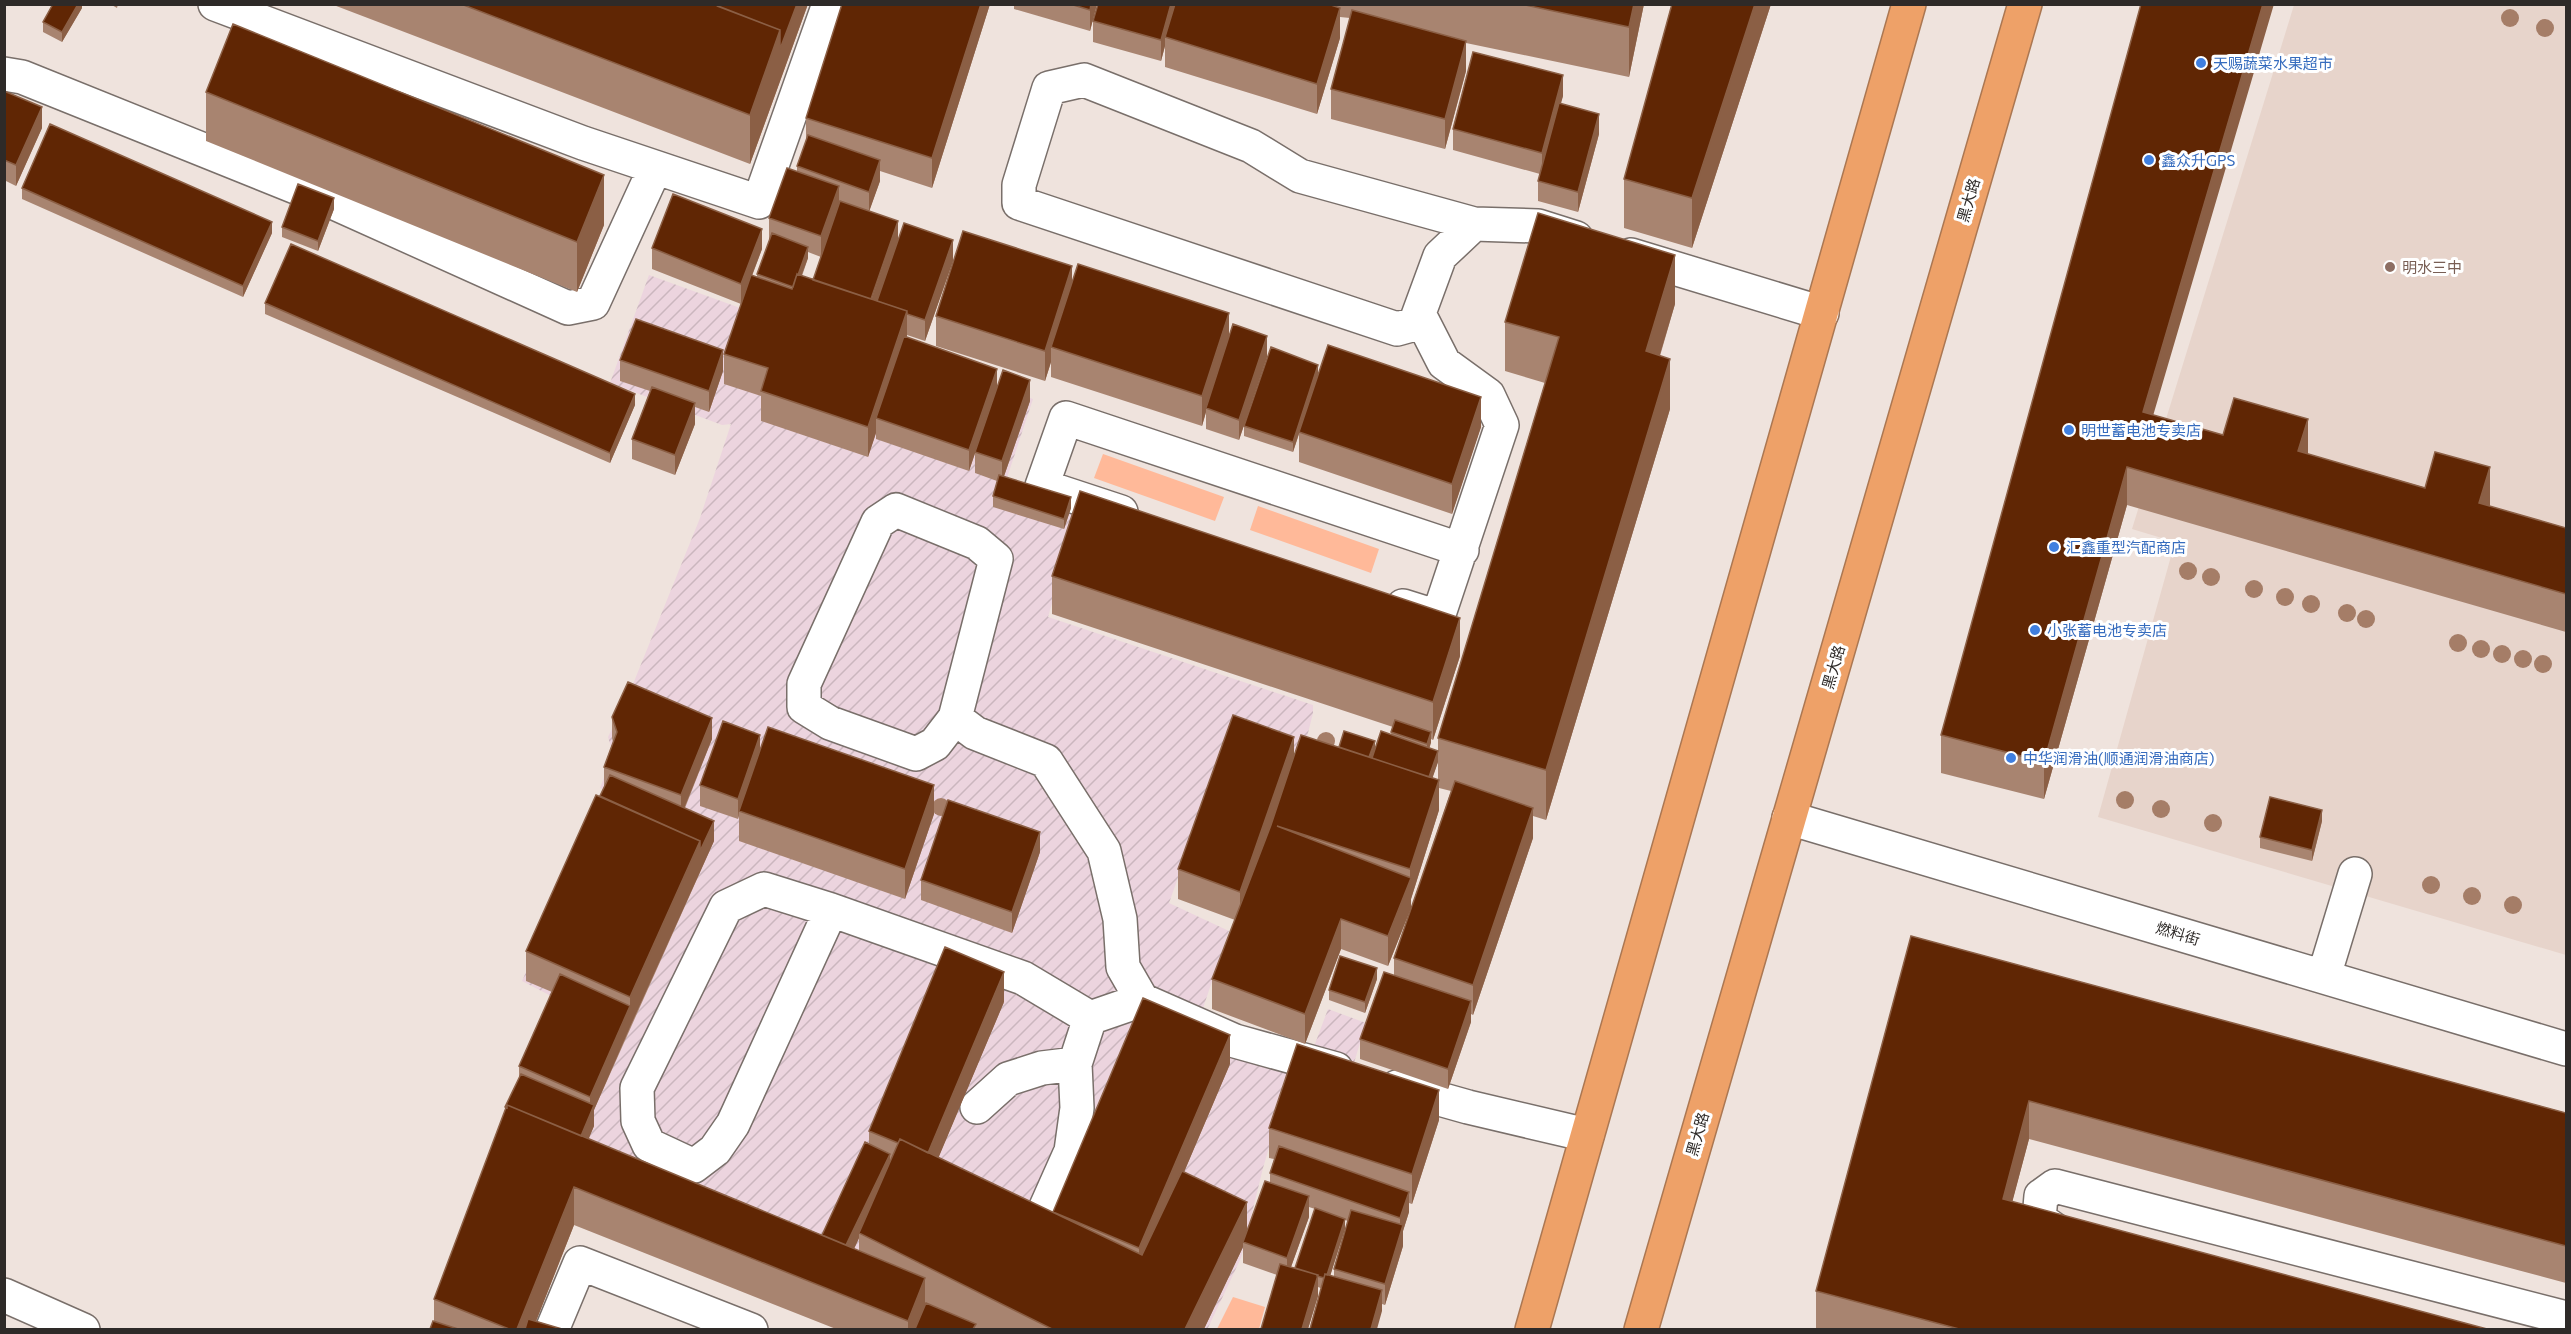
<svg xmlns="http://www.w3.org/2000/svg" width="2571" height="1334" viewBox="0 0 2571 1334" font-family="Commissioner,'Noto Sans SC',sans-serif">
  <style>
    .industrial { fill: url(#industrial-furrows) }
    .built { fill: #e7d4cb }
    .green { fill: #ffb999 }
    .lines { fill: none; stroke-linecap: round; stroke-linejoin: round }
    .minor-casing { stroke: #796f6a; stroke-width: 36 }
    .highway-casing { stroke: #ab7752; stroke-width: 36 }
    .minor { stroke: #fff; stroke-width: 33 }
    .highway { stroke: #eea168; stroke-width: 33 }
    .tree { fill: #a57d67 }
    .wall { fill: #a88470; fill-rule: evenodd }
    .shaded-wall { fill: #8b5f45 }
    .building { fill: #602604; stroke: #8b5f45; stroke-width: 1.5 }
    .shop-dot { fill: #3f7fe0; stroke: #fff; stroke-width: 2 }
    .education-dot { fill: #8d6e63; stroke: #fff; stroke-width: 2 }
    .labels { text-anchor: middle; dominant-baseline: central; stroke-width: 6; stroke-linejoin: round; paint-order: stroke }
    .shop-label { font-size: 15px; fill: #366cbe; stroke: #fff; text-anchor: start }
    .street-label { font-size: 15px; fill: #2e2a28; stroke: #fff }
    .education-label { font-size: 15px; fill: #785e54; stroke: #fff; text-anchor: start }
  </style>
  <defs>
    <pattern id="industrial-furrows" width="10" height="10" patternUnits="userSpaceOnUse" patternTransform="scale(1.5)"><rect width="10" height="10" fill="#ecd4de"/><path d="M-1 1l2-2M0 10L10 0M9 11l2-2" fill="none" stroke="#cbb6be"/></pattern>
  </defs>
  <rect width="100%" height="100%" fill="#efe3dd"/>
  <path class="industrial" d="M649 275 743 309 903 355 1033 399 1005 484 1076 505 1071 538 1048 617 1313 705V713L1303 753 1229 735 1169 903 1229 931 1202 1011 1211 1022 1312 1052 1328 1009 1366 1023 1354 1063 1293 1067 1263 1168 1241 1258 1207 1330 962 1329 816 1258 498 1129 555 998 522 981 608 791 600 788 613 754 608 737 627 699 700 518 731 424 722 425 610 383Z"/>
  <path class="built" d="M2294 5H2566V955L2098 817 2175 542 2132 529Z"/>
  <path class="green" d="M1103 454 1224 497 1215 521 1094 478Z
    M1258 506 1379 549 1371 573 1250 530Z
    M1233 1297 1265 1307 1259 1329H1217Z"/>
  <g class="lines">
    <defs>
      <path id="minor" d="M215 4 583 143 759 202 829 4
        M4 74 22 77 328 200 568 308 593 303 655 168
        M1474 224 1300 176 1251 146 1084 80 1049 88 1019 185V203L1397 329 1415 324 1440 256 1474 224 1538 226 1576 238
        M1631 255 1822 313
        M1121 512 1042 486 1066 418 1462 550
        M1403 606 1438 617 1502 425 1488 395 1444 363 1419 314
        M955 718 935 744 916 754 830 723 804 707V684L878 522 896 510 977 543 996 559 955 718 975 733 1046 761 1104 851 1120 919 1123 967 1142 1000 1235 1041 1336 1069
        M1789 818 2566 1049
        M831 910 733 1124 715 1150 694 1166 649 1145 638 1121 637 1088 726 907 764 889 831 910 1023 978 1090 1018 1142 1000
        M2324 976 2355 874
        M1397 1087 1468 1107 1587 1135
        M977 1107 1008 1079 1042 1068 1075 1064
        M1046 1207 1071 1151 1077 1108 1075 1064 1090 1018
        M2071 1236 2061 1234 2039 1219 2041 1196 2055 1186 2566 1318
        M4 1295 83 1330
        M552 1330 580 1263 751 1330"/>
      <path id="highway" d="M1532 1330 1909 4
        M1641 1330 2025 4"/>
    </defs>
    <use href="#minor" class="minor-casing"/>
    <use href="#highway" class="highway-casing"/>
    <use href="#minor" class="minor"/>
    <use href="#highway" class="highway"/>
  </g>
  <g class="tree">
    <circle cx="2510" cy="18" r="9"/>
    <circle cx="2545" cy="28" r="9"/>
    <circle cx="2188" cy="571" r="9"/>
    <circle cx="2211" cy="577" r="9"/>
    <circle cx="2254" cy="589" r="9"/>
    <circle cx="2285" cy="597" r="9"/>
    <circle cx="2311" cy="604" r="9"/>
    <circle cx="2347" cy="613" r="9"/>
    <circle cx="2366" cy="619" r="9"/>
    <circle cx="2458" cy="643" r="9"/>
    <circle cx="2481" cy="649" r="9"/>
    <circle cx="2502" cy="654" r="9"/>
    <circle cx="2523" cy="659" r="9"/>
    <circle cx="2543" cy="664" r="9"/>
    <circle cx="1326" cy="741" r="9"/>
    <circle cx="2125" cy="800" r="9"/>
    <circle cx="941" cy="807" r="9"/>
    <circle cx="2161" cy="809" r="9"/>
    <circle cx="2213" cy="823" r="9"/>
    <circle cx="2431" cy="885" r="9"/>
    <circle cx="2472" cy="896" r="9"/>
    <circle cx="2513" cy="905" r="9"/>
  </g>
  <path class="wall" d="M82 4V8L62 42 43 32V22Z
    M110 4H118L117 8Z
    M331 4H713L717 6V4H808L750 164Z
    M842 4H990L932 188 880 171V181L869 211 898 241 953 261 925 341 907 335V337L997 388 1030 401 1004 476 1071 508 1064 529 993 507V496L997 481 975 473V453L969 471 876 439V433L868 457 761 421V396L724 384V354L741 304 652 269V248L762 249 752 276 757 277V274L770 239H769V218L797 171V166L806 141V118ZM808 252 821 257 813 280 802 276 808 258Z
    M1014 4H1097L1090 31 1014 9Z
    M1098 4H1644L1629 77 1466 43V71L1445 149 1331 119V89L1350 18 1340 17V38L1317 114 1165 67V46L1161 61 1093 42V21Z
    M1672 4H1771L1692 248 1624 228V179Z
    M4 91 42 128 16 186 4 180Z
    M206 92 604 225 577 292 206 141Z
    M1563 96 1560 104 1599 134 1578 212 1538 201V181L1540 174 1453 150V129Z
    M22 188 272 233 243 297 22 199Z
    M334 209 318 251 282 237V227Z
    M1072 283 1229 338 1267 357 1239 440 1206 429V412L1202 426 1051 377V362L1045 381 936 346V316Z
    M265 303 635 405 610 463 265 314Z
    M1675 304 1660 356 1670 409 1546 820 1533 816V838L1473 1015 1471 1014V1022L1448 1089 1360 1059V1039L1394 975V958L1451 791 1439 788V810L1411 899V908L1388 966 1341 949 1305 1044 1212 1009V979L1235 920 1178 899V869L1294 755 1339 747 1375 750 1391 734 1393 727 1052 614V576L1460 656 1433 740 1431 739 1429 748 1438 751V738L1545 383 1505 371V322ZM1438 762V780L1432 778Z
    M620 360 723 371 709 412 695 407V424L675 475 632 459V439L650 391 620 381Z
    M1318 374 1481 427 1452 514 1299 462V434L1293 452 1244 436V426Z
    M2153 415 2223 435 2308 454 2566 528V632L2127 505 2044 799 1941 773V735Z
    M612 717 712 739 685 808 714 841 594 1110V1126L588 1139 822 1235 869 1144V1131L1004 1002 938 1158 1053 1213V1212L1230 1064 1184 1172 1247 1233 1270 1182V1173L1274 1159 1269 1158V1128L1439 1120 1412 1204 1409 1203V1212L1403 1231V1246L1385 1305 1382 1304V1311L1318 1287V1296L1308 1329H1261L1277 1275 1243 1263V1247L1204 1329H836L574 1225 536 1321 562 1329H430L434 1321V1299L505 1111V1107L519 1078V1066L552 992 526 981V951L604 787V767L613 742 612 738ZM1309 1207 1315 1209 1295 1268 1291 1267 1309 1217ZM1345 1220 1348 1221 1334 1269V1277L1330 1276 1345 1229ZM859 1238V1251L854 1249Z
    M760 748 934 814 905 899 739 841V816L738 819 700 806V785Z
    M2322 821 2312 861 2260 848V837Z
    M1040 852 1012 933 921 900V880Z
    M1911 936 2566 1113V1283L2029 1139 2012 1202 2487 1329H1816V1291Z
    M1377 979 1365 1013 1329 1000V990Z"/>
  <path class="shaded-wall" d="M78 4H82V8L62 42V32Z
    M797 4H808L750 164V115L780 30Z
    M981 4H990L932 188V158Z
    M1091 4H1097L1090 31V10Z
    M1171 4H1176L1165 37V46L1161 61V40Z
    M1634 4H1644L1629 77V27Z
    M1755 4H1771L1692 248V198Z
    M2263 4H2274L2143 450V412Z
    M1340 8V38L1317 114V84Z
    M1466 41V71L1445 149V119Z
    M1563 75V96L1542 174V153Z
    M42 107V128L16 186V165Z
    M1599 114V134L1578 212V192Z
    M880 160V181L869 212V192Z
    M604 175V225L577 292V242Z
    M839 186V207L821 257V236Z
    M334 198V209L318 251V241Z
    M898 221V241L877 303 871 301Z
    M272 222V233L243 297V286Z
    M762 229V249L741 304V284Z
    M953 240V261L925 341V320Z
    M808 247V258L793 298V288Z
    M1675 255V304L1646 401V351Z
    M1072 266V295L1051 347V362L1045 381V351Z
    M907 311V341L876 418V433L868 457V427Z
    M1229 313V343L1206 408V412L1202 426V396Z
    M1267 336V357L1239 440V420Z
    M723 350V371L709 412V391Z
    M1670 359V409L1546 820V770Z
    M1318 365V375L1293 452V442Z
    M997 369V389L969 471V450Z
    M1030 380V401L1002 482V461Z
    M635 394V405L610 463V453Z
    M1481 397V427L1452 514V484Z
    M695 403V424L675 475V455Z
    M2308 419V457L2298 451Z
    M2127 467V505L2044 799V762Z
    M2490 467V505L2479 541V503Z
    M1071 497V508L1064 529V519Z
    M1460 618V656L1433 740V702Z
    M712 718V739L681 816V795Z
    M1431 732V743L1427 755V744Z
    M760 735V755L739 811 738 819V799Z
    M1294 737V766L1240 922V892Z
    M1375 741V751L1366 768Z
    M1438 751V762L1426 797V786Z
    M1439 780V810L1411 899V908L1388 966V936L1410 878V869Z
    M934 785V814L905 899V869Z
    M1533 808V838L1473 1015V985Z
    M2322 810V821L2312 861V850Z
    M714 821V841L630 1027V997L700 841Z
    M1040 832V852L1012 933V912Z
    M1341 919V949L1305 1044V1014Z
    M1377 968V979L1365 1013V1002Z
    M1004 972V1002L927 1185V1156Z
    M1471 1001V1022L1448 1089V1069Z
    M630 1006V1027L594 1110V1126L580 1160V1139L590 1114V1097Z
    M1230 1035V1064L1139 1278V1248Z
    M1439 1090V1120L1412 1204V1174Z
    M2029 1101V1139L2003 1237V1199Z
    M890 1154V1174L859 1233V1238L845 1268V1248Z
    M574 1187V1225L533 1329H517Z
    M1409 1192V1212L1403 1231V1246L1385 1305V1284L1400 1235V1218Z
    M1309 1196V1217L1287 1278V1258Z
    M1247 1202V1240L1243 1242V1247L1204 1329H1185Z
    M1345 1219V1229L1326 1289V1278Z
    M1318 1275V1296L1308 1329H1302Z
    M925 1278V1316L920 1329H908V1321Z
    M1382 1290V1311L1377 1329H1371Z"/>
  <path class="building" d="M53 4H78L62 32 43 22Z
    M461 4H713L780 30 750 115Z
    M717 4H797L780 49V30L717 6Z
    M842 4H981L932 158 806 118Z
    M1070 4H1091L1090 10Z
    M1098 4H1171L1161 40 1093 21Z
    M1175 4H1328L1340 8 1317 84 1165 37Z
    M1520 4H1634L1629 27Z
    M1672 4H1755L1692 198 1624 179Z
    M2141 4H2263L2143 412 2223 435 2234 398 2308 419 2298 451 2425 488 2435 452 2490 467 2479 503 2566 528V594L2127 467 2044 762 1941 735Z
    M1352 10 1466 41 1445 119 1331 89Z
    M233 24 604 175 577 242 206 92Z
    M1473 52 1563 75 1542 153 1453 129Z
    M4 91 42 107 16 165 4 160Z
    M1559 103 1599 114 1578 192 1538 181Z
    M50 124 272 222 243 286 22 188Z
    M808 135 880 160 869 192 797 166Z
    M787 168 839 186 821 236 769 218Z
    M298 184 334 198 318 241 282 227Z
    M673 194 762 229 741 284 652 248Z
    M840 201 898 221 871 299 813 280Z
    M1538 213 1675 255 1646 351 1670 359 1546 770 1438 738 1559 337 1505 322Z
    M904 223 953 240 925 320 907 314V311L877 301Z
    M963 231 1072 266 1045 351 936 316Z
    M772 233 808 247 798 275 797 274 793 287 757 274Z
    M291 244 635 394 610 453 265 303Z
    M1078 264 1229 313 1202 396 1051 347Z
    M797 274 907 311 868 427 761 391 768 368 724 354 751 275 792 289Z
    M636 319 723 350 709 391 620 360Z
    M1233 324 1267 336 1239 420 1206 408Z
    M904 336 997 369 969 450 876 418Z
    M1328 345 1481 397 1452 484 1299 432Z
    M1271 347 1318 365 1293 442 1244 426Z
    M1003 370 1030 380 1002 461 975 452Z
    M652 387 695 403 675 455 632 439Z
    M999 475 1071 497 1064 519 993 496Z
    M1080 491 1460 618 1433 702 1052 576Z
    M628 682 712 718 681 795 604 767 617 732 612 717Z
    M1233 715 1294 737 1240 892 1178 869Z
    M1395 720 1431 732 1427 744 1391 732Z
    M723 721 760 735 738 799 700 785Z
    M768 727 934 785 905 869 739 811Z
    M1344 731 1375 741 1369 757 1339 747Z
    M1381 731 1438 751 1429 777 1372 758Z
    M1301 735 1439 780 1410 869 1277 826 1411 878 1388 936 1341 919 1305 1014 1212 979 1271 825Z
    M610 775 714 821 700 851V841L600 796Z
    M1455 781 1533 808 1473 985 1394 958Z
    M596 795 700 841 630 997 526 951Z
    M2270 797 2322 810 2312 850 2260 837Z
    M948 800 1040 832 1012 912 921 880Z
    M1911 936 2566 1113V1246L2029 1101 2003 1199 2487 1329H1959L1816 1291Z
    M945 947 1004 972 928 1153 900 1139 898 1143 869 1131Z
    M1340 956 1377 968 1365 1002 1329 990Z
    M1384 972 1471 1001 1448 1069 1360 1039Z
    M560 974 630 1006 590 1097 519 1066Z
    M1143 998 1230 1035 1139 1248 1053 1212Z
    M1297 1044 1439 1090 1412 1174 1269 1128Z
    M521 1074 594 1105 581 1136 507 1105V1108L505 1107Z
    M507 1105 925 1278 908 1321 574 1187 517 1329H509L434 1299Z
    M900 1139 1142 1255 1182 1171 1247 1202 1185 1329H1052L859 1233Z
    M865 1142 890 1154 846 1245 822 1235Z
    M1279 1146 1409 1192 1400 1218 1270 1173Z
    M1265 1181 1309 1196 1287 1258 1243 1242Z
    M1315 1208 1345 1219 1327 1275 1325 1274 1324 1278 1317 1276 1318 1275 1295 1268Z
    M1351 1210 1403 1225 1385 1284 1334 1269Z
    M1280 1264 1318 1275 1302 1329H1261Z
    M1325 1274 1382 1290 1371 1329H1310Z
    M926 1303 976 1324 973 1329H915Z
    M528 1319 562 1329H525Z
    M433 1321 458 1329H430Z"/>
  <g class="shop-dot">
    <circle cx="2201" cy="63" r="6"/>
    <circle cx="2149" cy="160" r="6"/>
    <circle cx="2069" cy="430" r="6"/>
    <circle cx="2054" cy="547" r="6"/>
    <circle cx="2035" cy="630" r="6"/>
    <circle cx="2011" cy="758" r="6"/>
  </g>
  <circle class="education-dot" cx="2390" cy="267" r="6"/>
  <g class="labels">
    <g class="shop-label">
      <text x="2213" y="63">天赐蔬菜水果超市</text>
      <text x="2161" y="160">鑫众升GPS</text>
      <text x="2081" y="430">明世蓄电池专卖店</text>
      <text x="2066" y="547">汇鑫重型汽配商店</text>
      <text x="2047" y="630">小张蓄电池专卖店</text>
      <text x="2023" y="758">中华润滑油(顺通润滑油商店)</text>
    </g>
    <g class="street-label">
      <text transform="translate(1968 200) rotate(-74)">黑大路</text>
      <text transform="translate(1833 667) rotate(-74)">黑大路</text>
      <text transform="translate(2178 933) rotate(17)">燃料街</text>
      <text transform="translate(1697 1134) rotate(-74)">黑大路</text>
    </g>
    <g class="education-label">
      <text x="2402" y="267">明水三中</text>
    </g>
  </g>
  <rect width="2571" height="1334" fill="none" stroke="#2e2a28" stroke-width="12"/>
</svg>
